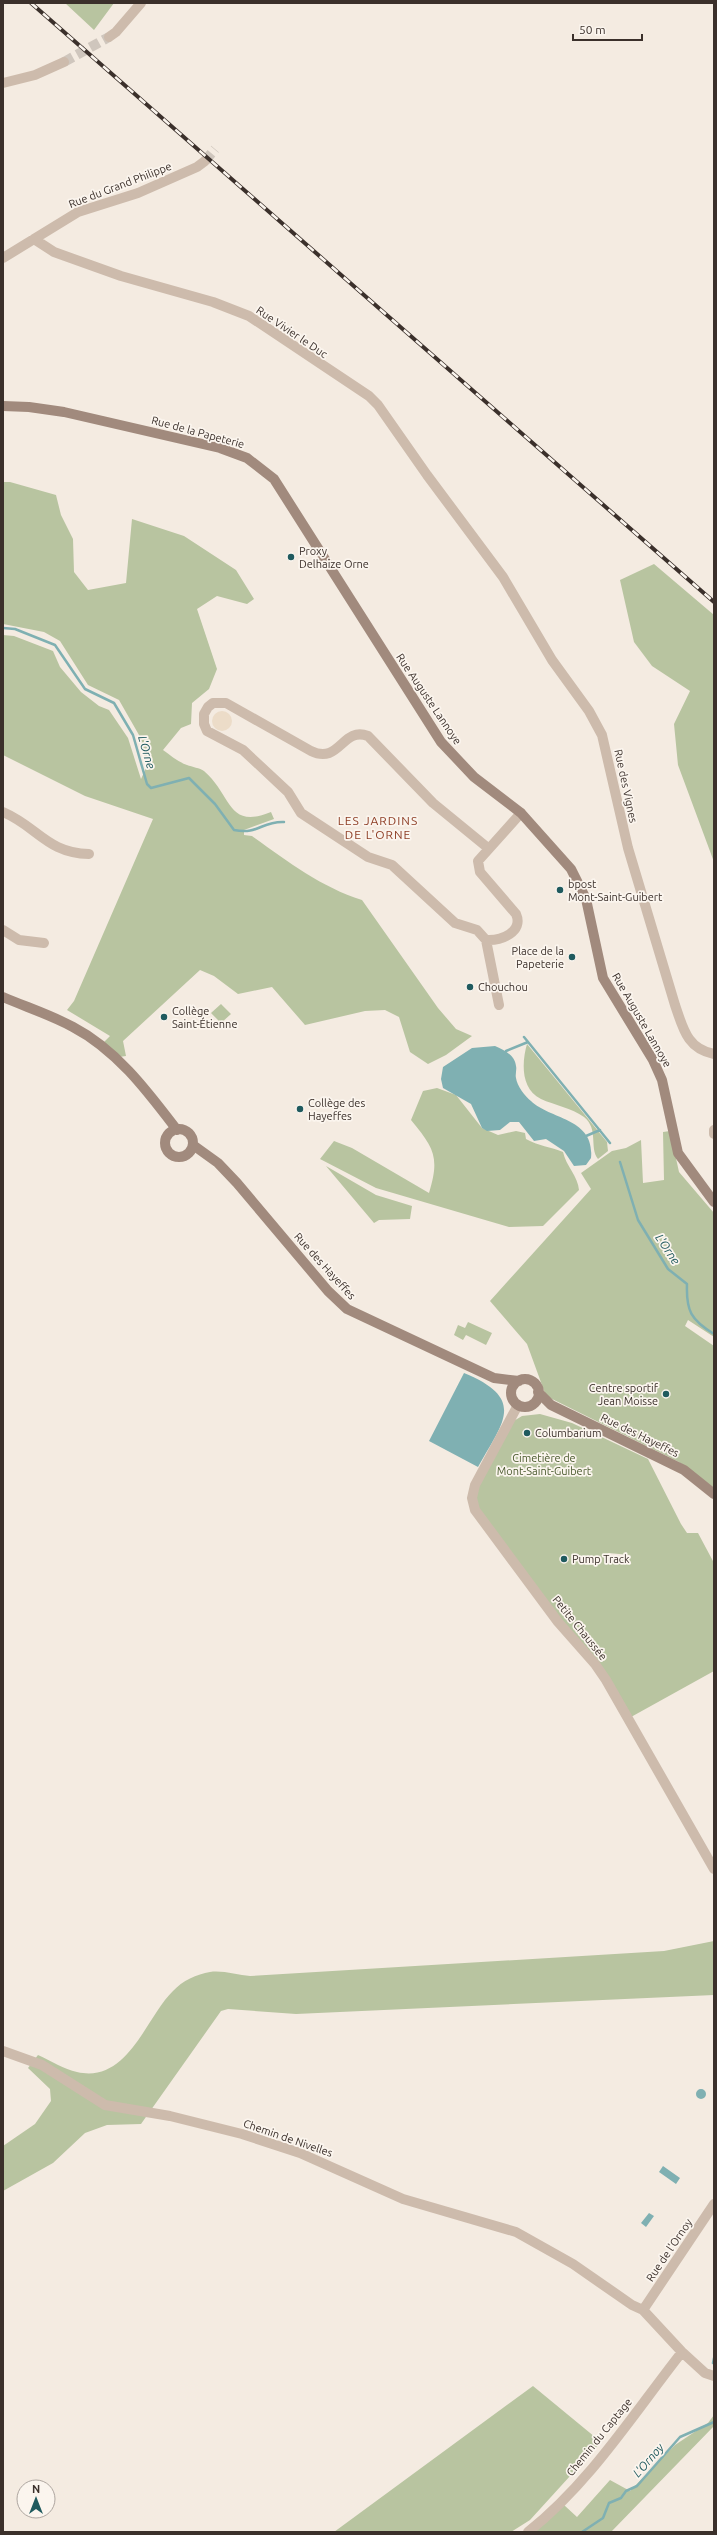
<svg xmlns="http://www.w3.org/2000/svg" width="717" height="2535" viewBox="0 0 717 2535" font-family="Ubuntu,sans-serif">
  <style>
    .green { fill: #b8c4a0; fill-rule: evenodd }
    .plaza { fill: #ecdcc8 }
    .water { fill: #7fb0b2 }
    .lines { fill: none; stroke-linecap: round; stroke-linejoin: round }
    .stream { stroke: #7fb0b2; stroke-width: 2.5 }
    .street-tunnel { stroke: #cfc6bd; stroke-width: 10; stroke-dasharray: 10 5; stroke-linecap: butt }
    .street { stroke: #cdbbac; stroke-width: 10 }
    .secondary { stroke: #a18a7d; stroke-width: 10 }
    .rail-casing { stroke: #3b302b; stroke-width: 4 }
    .rail { stroke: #fbf5ee; stroke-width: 2.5; stroke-dasharray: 8; stroke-linecap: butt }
    .poi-dot { fill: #1f5a5e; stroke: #fbf5ee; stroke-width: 1.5 }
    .labels { text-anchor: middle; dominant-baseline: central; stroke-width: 3.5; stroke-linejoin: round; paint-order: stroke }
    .street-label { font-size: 11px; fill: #3b302b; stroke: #fbf5ee }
    .poi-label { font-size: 11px; fill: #3b302b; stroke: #fbf5ee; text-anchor: start }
    .park-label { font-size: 11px; fill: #4a5a2e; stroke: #fbf5ee }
    .water-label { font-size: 12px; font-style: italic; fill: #1f5a5e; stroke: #fbf5ee }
    .neighbourhood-label { font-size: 12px; letter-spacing: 1px; fill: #8c3b22; stroke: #fbf5ee }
  </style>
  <rect width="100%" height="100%" fill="#f4ebe1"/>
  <path class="green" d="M65 3H114L94 30Z
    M3 482H10L56 495 61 515 73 539 74 572 88 590 126 583 132 519 184 536 236 570 254 599 247 604 217 596 197 609 217 669 209 689 192 703 191 724 181 728 163 750C170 755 178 762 187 765 192 767 200 768 204 771 232 795 227 830 271 812L274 819 244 830V835L252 836C287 861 321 887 362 900L438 1008 456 1029 472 1036 446 1055 428 1064 410 1052 399 1017 385 1010 365 1011 305 1025 272 987 238 994 214 976 200 970 123 1041 126 1056 119 1057 104 1042 110 1036 67 1010 74 1001 153 819 85 796 3 755V635L14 636 53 651 60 667 81 692 99 706 109 710 128 738 141 779 147 766 139 735 119 700 88 685 60 641 44 632 3 624Z
    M654 564 714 615V862L678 765 674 724 690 691 652 666 634 642 620 580Z
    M221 1004 231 1014 221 1023 211 1013Z
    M527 1044 607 1142 608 1151 598 1159C589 1148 599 1129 584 1117 572 1108 554 1105 541 1099 520 1089 522 1061 527 1044Z
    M437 1088 456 1095 482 1128 498 1135 516 1131 525 1133 526 1139C538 1146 551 1147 563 1152 566 1166 578 1176 579 1190L543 1226 509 1227 376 1188 320 1159 334 1141 352 1148 429 1193C440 1157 434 1148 411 1120L423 1091Z
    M670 1131 679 1172 714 1213V1337L688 1320 685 1326 714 1346V1488L679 1462 546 1396 527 1344 490 1301 591 1189 581 1173 612 1151 626 1148 641 1140 643 1183 664 1180 663 1132Z
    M326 1166 376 1195 412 1206 410 1219 379 1220 374 1223Z
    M468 1322 492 1333 486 1345 466 1335 463 1340 454 1335 458 1325 465 1328Z
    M540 1414 572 1423 648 1459 681 1524 687 1533H698L714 1563V1671L631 1717 478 1509 476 1492 512 1422 522 1416ZM608 1553 630 1555 616 1564Z
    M714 1941V1995L296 2014 228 2009 221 2011 141 2124 107 2125 85 2133 53 2163 3 2191V2146L35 2124 51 2101 50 2089 28 2068 38 2055C51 2061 64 2069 77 2072 128 2084 146 2017 173 1991 182 1981 197 1974 210 1972 222 1970 238 1975 250 1976L664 1951Z
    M533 2386 601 2442 530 2520 511 2532H334Z
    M714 2415V2426L611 2532H535L564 2505 577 2517 610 2480 630 2491 675 2445 708 2423Z"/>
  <path class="plaza" d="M212 721a10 10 0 1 1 20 0a10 10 0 1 1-20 0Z"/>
  <path class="water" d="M495 1046C504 1050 515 1055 516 1066 517 1070 515 1074 516 1078 517 1086 525 1096 531 1101 551 1120 595 1118 591 1158L586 1165 574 1166 564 1151 546 1139 534 1141 519 1122H510L500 1130 487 1131 482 1128 471 1104 443 1088 441 1079 443 1067 472 1048Z
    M464 1373C527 1399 503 1422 478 1467L429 1441Z
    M696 2094a5 5 0 1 1 10 0a5 5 0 1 1-10 0Z
    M663 2166 680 2178 676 2184 659 2172Z
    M649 2213 654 2216 646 2227 641 2223Z"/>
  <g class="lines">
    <path class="stream" d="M3 628 15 629 55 645 85 689 114 703 133 735 147 784 151 788 189 778 215 804 234 830C259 835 261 821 284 822
      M524 1037 610 1143
      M506 1051 528 1042
      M586 1136 600 1130
      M620 1162 638 1220 668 1269 687 1284C686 1311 691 1320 714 1334
      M713 2363 714 2358
      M582 2532 603 2518 609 2503 621 2498 626 2491 637 2486 680 2437 714 2422"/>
    <path class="street-tunnel" d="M64 62 109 37
      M205 161 215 149"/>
    <path class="street" d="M109 37 116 32 141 3
      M3 83 35 75 64 62
      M34 239 54 252 121 276 213 302 249 316 369 396 378 405 427 475 503 577 552 660 589 711 602 735 628 848 675 1005C683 1028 687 1049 714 1054
      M3 258 78 212 138 193 197 167 205 161
      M3 812C38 827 47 853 89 854
      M488 848 433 803 368 736C342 726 340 765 311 751L226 703H213L208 707 204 714V724L207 731 243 750 288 792 301 813 368 857 392 865 455 923 477 930 486 940C501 941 524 932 516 914L480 872 478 861 521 813
      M3 930 19 940 44 943
      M486 940 499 1005
      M714 1130V1134
      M518 1405 475 1485 472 1498 475 1510 558 1622 595 1664 606 1680 714 1869
      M3 2051 42 2065 105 2105 170 2116 242 2134 300 2153 403 2199 516 2232 573 2264 632 2305 643 2310 682 2352 705 2373 714 2376
      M643 2310 714 2204
      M528 2532C590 2483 634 2413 682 2352"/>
    <path class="secondary" d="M3 406 29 407 64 412 220 448 247 458 274 479 441 742 474 777 521 813 571 869 586 899 603 978 653 1060 662 1080 678 1153 714 1202
      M3 997C26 1007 51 1015 73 1027 117 1050 148 1092 177 1130
      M165 1143a14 14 0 1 1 28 0a14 14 0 1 1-28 0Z
      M193 1145 218 1163 237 1183 328 1291 347 1309 494 1378 519 1381
      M511 1393a14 14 0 1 1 28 0a14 14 0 1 1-28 0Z
      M538 1392 551 1405 684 1470 714 1494"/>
    <defs>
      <path id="rail" d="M31 3 714 602"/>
    </defs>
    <use href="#rail" class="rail-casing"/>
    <use href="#rail" class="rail"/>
  </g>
  <g class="poi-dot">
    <circle cx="291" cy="557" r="4"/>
    <circle cx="560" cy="890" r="4"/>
    <circle cx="572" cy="957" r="4"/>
    <circle cx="470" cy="987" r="4"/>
    <circle cx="164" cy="1017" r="4"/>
    <circle cx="300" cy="1109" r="4"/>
    <circle cx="666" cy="1394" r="4"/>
    <circle cx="527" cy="1433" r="4"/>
    <circle cx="564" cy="1559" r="4"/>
  </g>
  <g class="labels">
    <g class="street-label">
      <text transform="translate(120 185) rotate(-21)">Rue du Grand Philippe</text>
      <text transform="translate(292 332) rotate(34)">Rue Vivier le Duc</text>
      <text transform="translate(198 432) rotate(15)">Rue de la Papeterie</text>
      <text transform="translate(429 699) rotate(56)">Rue Auguste Lannoye</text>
      <text transform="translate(626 786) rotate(78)">Rue des Vignes</text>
      <text transform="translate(642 1020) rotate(60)">Rue Auguste Lannoye</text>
      <text transform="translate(325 1266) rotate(48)">Rue des Hayeffes</text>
      <text transform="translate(640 1435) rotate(26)">Rue des Hayeffes</text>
      <text transform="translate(580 1628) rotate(51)">Petite Chaussée</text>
      <text transform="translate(288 2138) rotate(19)">Chemin de Nivelles</text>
      <text transform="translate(669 2250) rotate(-56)">Rue de l'Ornoy</text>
      <text transform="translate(599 2437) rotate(-51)">Chemin du Captage</text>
    </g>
    <g class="poi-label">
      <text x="299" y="551">Proxy<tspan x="299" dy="13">Delhaize Orne</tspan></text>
      <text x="568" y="884">bpost<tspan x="568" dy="13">Mont-Saint-Guibert</tspan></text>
      <text x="564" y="951" text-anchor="end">Place de la<tspan x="564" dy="13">Papeterie</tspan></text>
      <text x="478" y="987">Chouchou</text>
      <text x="172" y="1011">Collège<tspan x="172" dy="13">Saint-Étienne</tspan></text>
      <text x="308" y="1103">Collège des<tspan x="308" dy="13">Hayeffes</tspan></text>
      <text x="658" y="1388" text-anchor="end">Centre sportif<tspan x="658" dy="13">Jean Moisse</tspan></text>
      <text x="535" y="1433">Columbarium</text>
      <text x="572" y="1559">Pump Track</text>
    </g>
    <g class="park-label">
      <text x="544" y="1458">Cimetière de<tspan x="544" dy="13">Mont-Saint-Guibert</tspan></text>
    </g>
    <g class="water-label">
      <text transform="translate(147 752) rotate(74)">L'Orne</text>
      <text transform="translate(668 1249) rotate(56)">L'Orne</text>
      <text transform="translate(648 2460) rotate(-49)">L'Ornoy</text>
    </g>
    <g class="neighbourhood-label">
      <text x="378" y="820">LES JARDINS<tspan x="378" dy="14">DE L'ORNE</tspan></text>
    </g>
  </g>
  <rect width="717" height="2535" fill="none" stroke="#3b302b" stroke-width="8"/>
  <g transform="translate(36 2499)"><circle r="19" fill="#fbf5ee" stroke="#aea6a0"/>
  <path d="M0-3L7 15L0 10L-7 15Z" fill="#1f5a5e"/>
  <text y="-6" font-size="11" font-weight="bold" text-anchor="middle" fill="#3b302b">N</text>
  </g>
  <path d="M573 34v6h69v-6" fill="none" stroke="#3b302b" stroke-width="2"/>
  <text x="579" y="34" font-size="12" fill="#3b302b" stroke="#fbf5ee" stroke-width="3" paint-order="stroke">50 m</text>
</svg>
